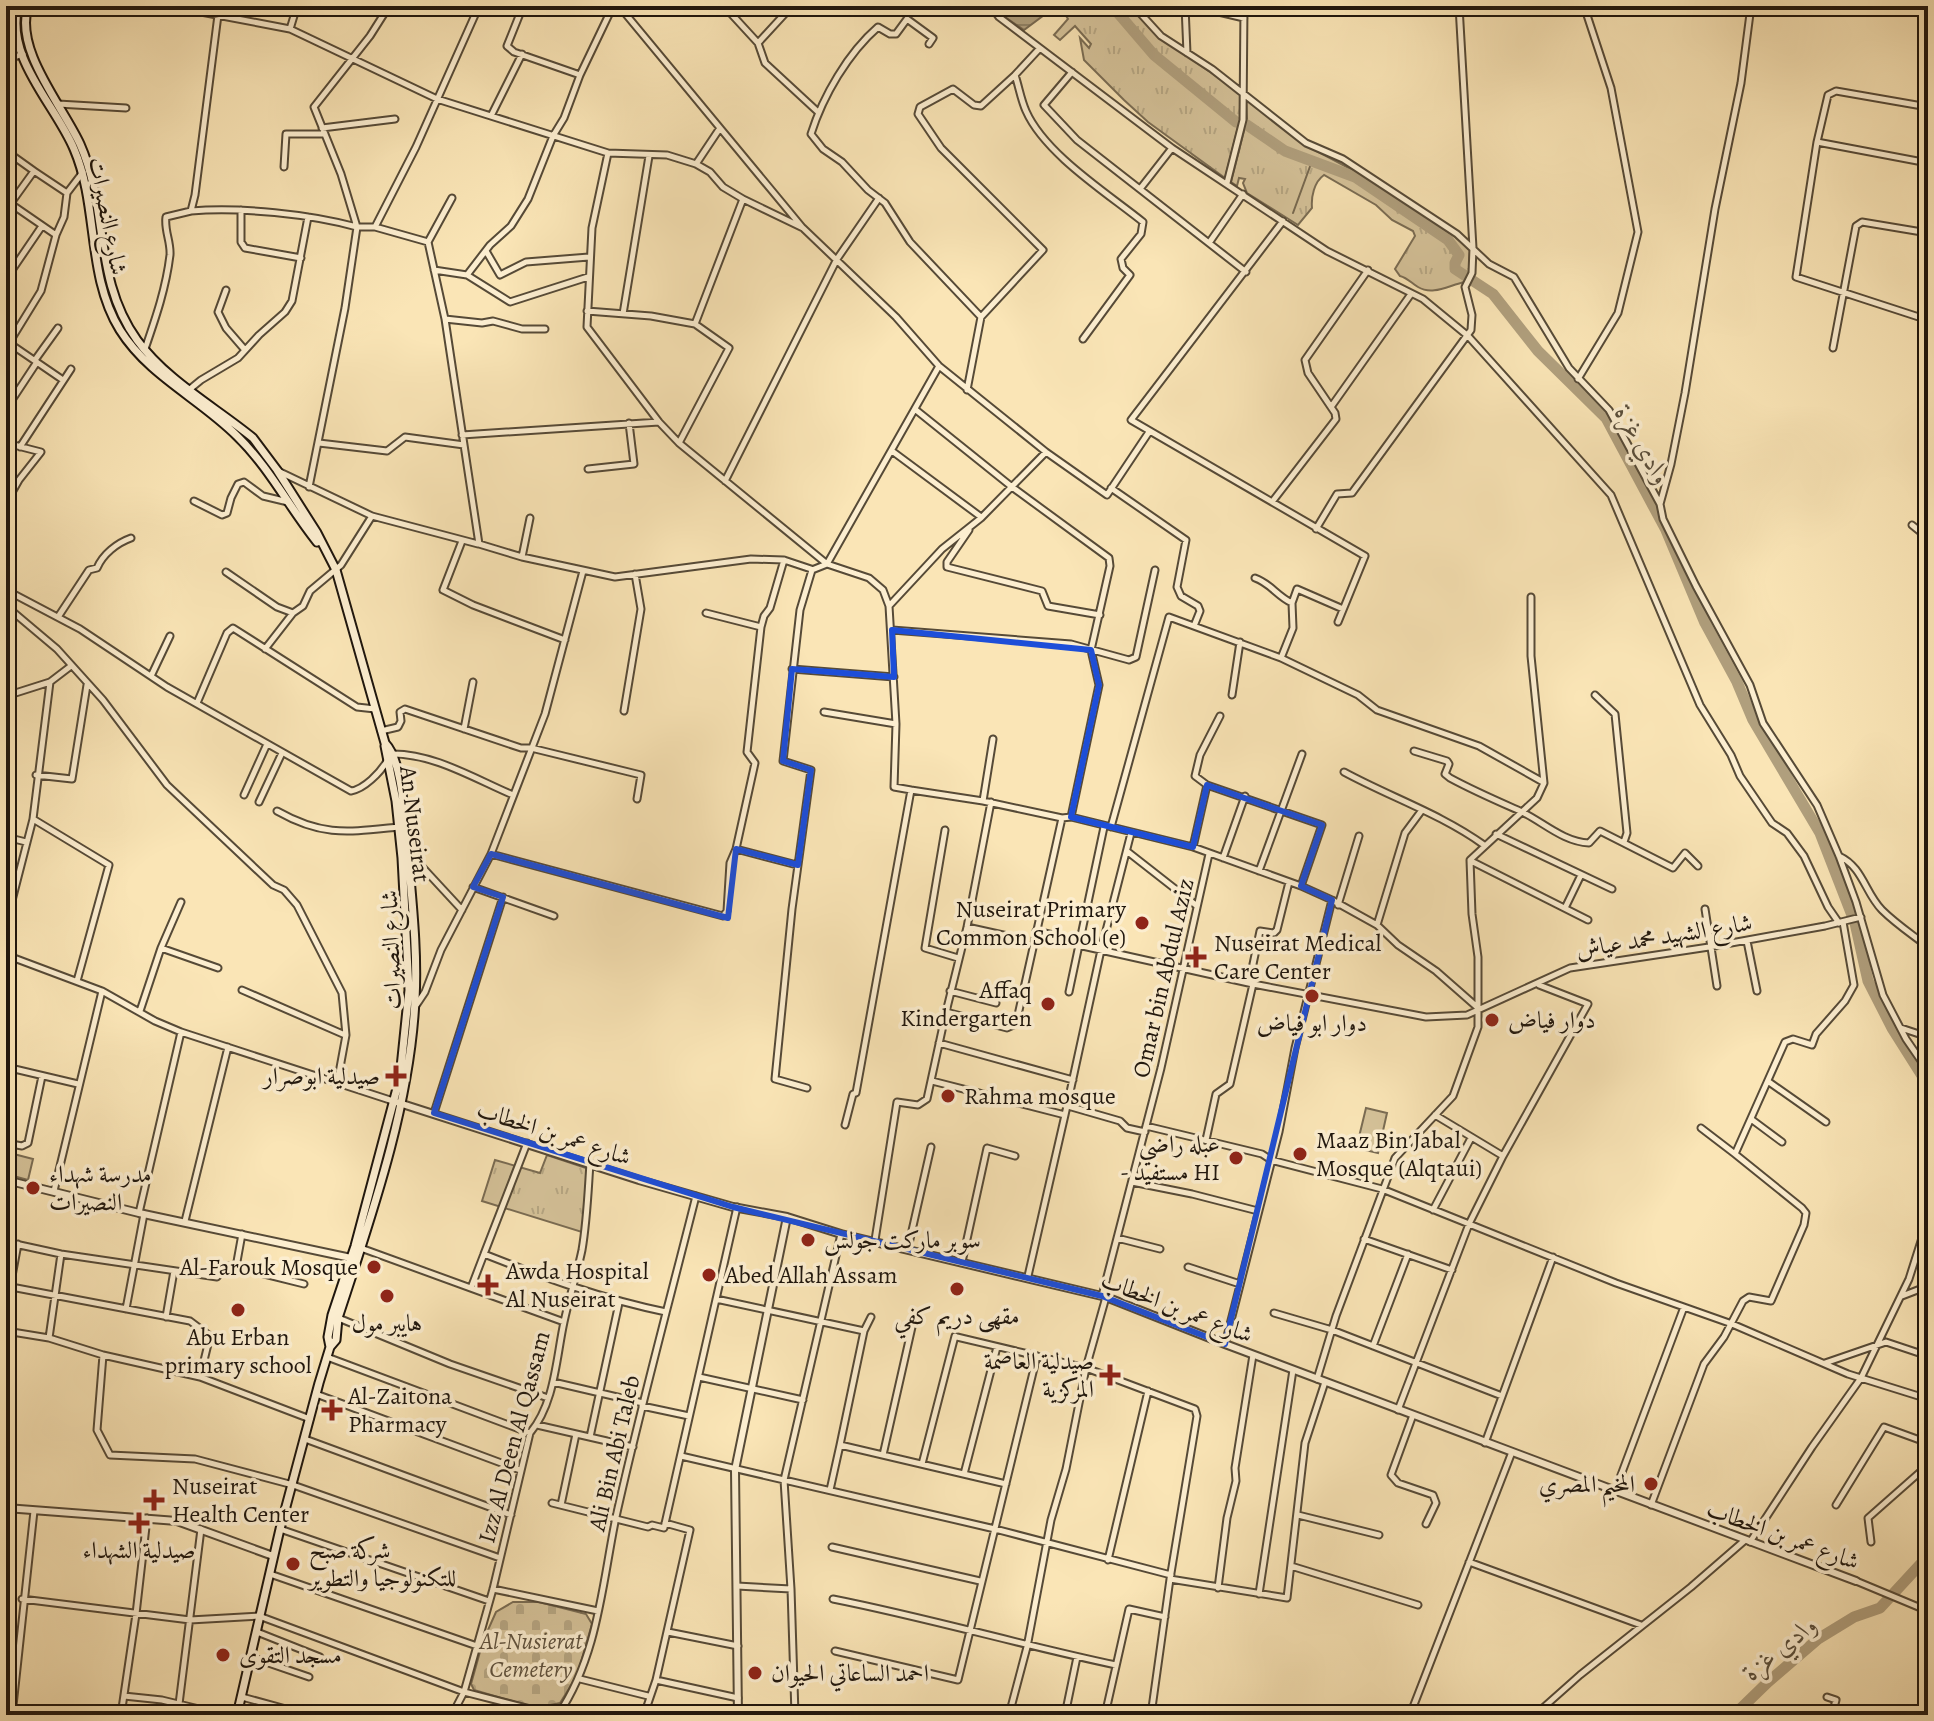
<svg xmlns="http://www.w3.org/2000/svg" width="1934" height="1721" viewBox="0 0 1934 1721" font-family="Alegreya,Amiri,serif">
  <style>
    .grass { fill: url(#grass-tufts); stroke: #7a6c53; stroke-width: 2 }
    .cemetery { fill: url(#cemetery-stones); stroke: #7a6c53; stroke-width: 2 }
    .park { fill: #d5c299; stroke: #7a6c53; stroke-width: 2 }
    .water { fill: url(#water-rules); stroke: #766850; stroke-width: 2 }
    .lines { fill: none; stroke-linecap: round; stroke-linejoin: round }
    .stream { stroke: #766850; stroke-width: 2 }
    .river { stroke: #b09f7d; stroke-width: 11 }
    .minor-casing { stroke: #564a37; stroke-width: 9 }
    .tertiary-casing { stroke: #564a37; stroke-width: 10 }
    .secondary-casing { stroke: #1f160d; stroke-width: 11 }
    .minor { stroke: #fceed0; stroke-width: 5 }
    .tertiary { stroke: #fceed0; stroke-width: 6 }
    .secondary { stroke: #fceed0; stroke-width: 7 }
    .marked { fill: none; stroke: #1d4ed8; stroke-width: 6; stroke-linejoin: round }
    .poi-dot { fill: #8f2418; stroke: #fceed0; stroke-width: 3 }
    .labels { text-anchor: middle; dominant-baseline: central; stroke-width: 7; stroke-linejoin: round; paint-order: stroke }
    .street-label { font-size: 24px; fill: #1f160d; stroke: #fceed0 }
    .poi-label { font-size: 24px; fill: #1f160d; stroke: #fceed0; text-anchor: start }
    .park-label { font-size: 24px; font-style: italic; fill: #5f523e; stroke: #fceed0 }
    .water-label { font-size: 26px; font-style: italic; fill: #594d3a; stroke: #fceed0 }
  </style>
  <defs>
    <pattern id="grass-tufts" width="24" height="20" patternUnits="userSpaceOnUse" patternTransform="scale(2)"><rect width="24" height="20" fill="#d5c299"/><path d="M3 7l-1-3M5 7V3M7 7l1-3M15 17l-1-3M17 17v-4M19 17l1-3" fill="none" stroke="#b6a683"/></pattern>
    <pattern id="cemetery-stones" width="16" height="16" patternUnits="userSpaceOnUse" patternTransform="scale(2)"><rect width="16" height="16" fill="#d5c299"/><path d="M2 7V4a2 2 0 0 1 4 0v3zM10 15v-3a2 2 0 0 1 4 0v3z" fill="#b6a683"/></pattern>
    <pattern id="water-rules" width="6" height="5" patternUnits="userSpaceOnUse" patternTransform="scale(2)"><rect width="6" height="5" fill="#b09f7d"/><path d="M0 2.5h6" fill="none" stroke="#8f8165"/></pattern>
  </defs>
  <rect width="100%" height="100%" fill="#fae5b6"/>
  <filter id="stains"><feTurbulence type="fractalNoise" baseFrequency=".0025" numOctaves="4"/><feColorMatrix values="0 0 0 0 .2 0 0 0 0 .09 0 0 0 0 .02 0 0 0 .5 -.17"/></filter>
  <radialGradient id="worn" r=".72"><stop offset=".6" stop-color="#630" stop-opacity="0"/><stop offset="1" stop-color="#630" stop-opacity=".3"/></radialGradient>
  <path class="grass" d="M1060 6H1130L1160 37 1240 93V119L1225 178 1148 122 1124 100 1084 60 1080 38 1089 48 1091 44 1075 26 1060 40 1054 35 1068 19Z
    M1246 99 1305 145 1362 175 1454 236 1470 250 1469 271 1465 282C1449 285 1433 296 1418 287 1411 283 1408 278 1400 276L1395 269 1415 236 1413 231 1392 220 1376 205 1324 175C1314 182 1311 197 1312 208L1298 225 1247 193 1243 183 1245 179 1239 178 1237 186 1231 182 1247 119Z
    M547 1155 589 1169 585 1233 482 1201 495 1160 540 1173Z"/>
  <path class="cemetery" d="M513 1602H539L586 1614 592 1624 577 1676 560 1703 536 1708 474 1690 471 1684 483 1641 496 1612Z"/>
  <path class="park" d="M1366 1108 1387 1113 1378 1153 1361 1149 1363 1142 1358 1141Z
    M6 1152 33 1159 28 1180 6 1174Z"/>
  <path class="water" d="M996 6H1045L1047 9 1044 15 1024 30 1002 15Z"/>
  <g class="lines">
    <path class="stream" d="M1293 213 1312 161"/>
    <path class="river" d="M1112 6 1154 55 1236 122 1247 125 1285 151 1355 177 1448 240 1459 255 1455 263V269L1493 294 1538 351 1606 418 1666 530 1705 623 1737 682 1753 720 1820 833 1855 923 1868 981 1892 1028 1928 1085
      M1734 1715 1768 1682 1818 1639 1854 1617 1880 1608 1928 1556"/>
    <defs>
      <path id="minor" d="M169 6 290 29 437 99 608 153 667 155 696 164 710 172 723 187 743 199 803 228 896 317 939 366 1046 452 1107 495 1149 432
        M389 6 370 36 314 107 341 174 357 227H375L428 242 445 319 479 544 522 557 615 577 751 559 784 560 811 569
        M523 6 507 46 514 52 580 75
        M619 6 802 227
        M724 6 758 43
        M792 6 758 43 765 63 818 112
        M991 6 999 17 1172 148 1327 251 1423 299 1468 336 1611 495 1700 705 1731 755 1740 776 1772 823 1787 833 1804 856 1828 907 1839 923
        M1137 6 1140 13 1161 36 1212 69 1306 143 1343 159 1457 234 1489 264 1514 277 1569 368 1609 410 1660 504 1671 464 1685 393 1715 209 1741 83 1751 6
        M1185 6 1187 53
        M1193 6 1244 18
        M290 29 297 6
        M929 44 933 38 907 19 896 34H890L878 27C848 53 823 96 811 134L823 149 842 162 868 190 885 203 910 242 981 317
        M1040 48 1015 75C1019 87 1021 100 1026 111 1045 154 1107 193 1143 222L1141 234 1121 259 1123 268 1130 275 1083 339
        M6 60 23 54
        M1072 72 1044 105 1077 140 1246 272
        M58 104 126 108
        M1928 107 1836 91 1828 95 1817 142 1796 277 1928 320
        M491 116 522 54
        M322 128 395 119
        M1817 142 1928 163
        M6 151 34 171
        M608 153 592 228 587 327 659 422 679 443 827 564 939 366
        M696 164 720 128
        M284 167 286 134H325
        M1227 183 1243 120 1244 6
        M1140 189 1172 148
        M11 204 56 235
        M6 210 34 171 67 193
        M241 210V242L245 248 301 258
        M191 211C241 207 309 214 357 227L345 308 309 487
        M1283 221 1131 420 1365 556 1338 622
        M375 227 416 147 479 6
        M428 242 452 198
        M1209 243 1243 194
        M486 251 500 275 526 262 589 257
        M434 270 467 275 510 302 588 277
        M467 275 490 245 511 226 528 199 553 136 564 118 580 75 613 6
        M6 279 42 226
        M226 290 218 312 226 328 245 350
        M587 311 651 316 695 324
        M623 314 649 156
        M445 319 482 323 493 321 522 329H545
        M6 341 63 380
        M6 348 41 291 56 235 64 217 67 193 83 172
        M1833 348 1856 226 1862 222 1928 233
        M145 349C156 317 166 288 170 255 171 242 164 230 166 217L191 211 195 195 218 15
        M35 360 58 328
        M1578 379 1618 313 1638 232 1611 88 1584 6
        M190 389 201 380 238 358 259 335 285 312 292 301 308 217
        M967 390 981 317 1043 250 941 148 918 114 920 107 953 89 974 105 981 106 1015 75
        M1331 407 1411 294
        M6 409 37 362
        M916 410 1012 487 1109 558 1110 566 1091 650 1099 685 1071 817
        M462 435 659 422
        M6 443 41 452 19 480 6 503
        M319 443 387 451 405 437 464 445
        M679 443 729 348 695 324 743 199
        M20 447 71 369
        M892 451 981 517
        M588 469 634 464 629 423
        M278 471 372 516 478 544
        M725 481 837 259 879 198
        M1111 488 1186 540 1177 587 1181 596 1198 606 1200 611 1194 626
        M194 501 222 515 227 513 231 498 238 484 244 482 263 496 288 502
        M1272 502 1336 419 1335 413 1308 373 1305 360 1368 270
        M1660 504 1663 519 1696 586 1750 685 1763 723 1817 805 1839 856 1856 902 1883 995 1906 1039 1928 1071
        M1912 525 1928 538
        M1316 529 1337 494 1352 493 1471 330 1472 315 1465 287 1472 273 1473 248 1459 6
        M969 530 947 562V567L1042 591 1048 606 1100 615
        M462 541 443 590 473 605 565 640
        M522 557 530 518
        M784 560 770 608 764 616 761 627 747 752 755 763 736 849 797 865
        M226 572 277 607 293 613 303 606 310 591 341 565 372 516
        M1255 578C1270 583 1277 596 1292 603
        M6 590 80 629 167 687 351 791C364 789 380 773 387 761
        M6 606 57 649 103 700 167 785 273 885 284 890 297 905 342 993 346 1035 337 1084
        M889 606 942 549 981 518 1046 452
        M1343 609 1297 589 1292 603 1293 628 1281 658 1358 695 1377 710 1479 746 1543 782
        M706 613 761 627
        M58 617 89 570 97 568C103 554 117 543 131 538
        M892 630 1071 644 1129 660 1136 657 1155 570
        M265 649 293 613
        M792 669 894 677
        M152 674 170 636
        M1232 695 1240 642
        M1595 695 1615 714 1627 833 1624 842
        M6 696 50 682 71 666
        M197 703 227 633 233 628 357 707 375 709
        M624 711 641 609 635 574
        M824 712 896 724
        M464 729 473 682
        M381 731 398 727 401 721 400 712 405 709 521 748H531L641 775 637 799
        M1414 751 1447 761 1449 764 1445 774 1450 778C1474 791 1495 800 1520 811 1542 821 1563 842 1589 843L1600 831 1673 868 1685 853 1698 866
        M391 754C433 753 475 779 513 795
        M1344 772C1390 797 1441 814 1484 845
        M36 775 72 779 87 685
        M1207 785 1322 825 1301 886
        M911 790 983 801 1062 818 1071 817 1193 847 1301 886 1332 900 1377 925 1398 945 1436 971 1477 1007
        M244 795 267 744
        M983 801 993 739
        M259 802 282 753
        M991 802 967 927 946 1012 1007 1028 1016 1024 1062 818
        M277 811C323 837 348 832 399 827
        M33 819 109 865 77 981
        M1111 827 1169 617 1281 658
        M945 830 925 948 958 958
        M1496 834 1612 889
        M6 837 26 842
        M1193 847 1207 785 1195 776 1200 755 1220 716
        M1128 852 1197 906
        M491 854 723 916 727 911 730 863 736 849
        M1839 856C1863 867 1865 893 1882 910 1896 924 1913 935 1928 947
        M407 857H413L462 910
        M1223 858 1245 796
        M1471 861 1588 920
        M1259 871 1302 754
        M473 887 554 916
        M1338 905 1359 836
        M1565 908 1581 875
        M1705 909 1717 986
        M6 924 33 819 50 682
        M1377 925 1405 833 1422 810
        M967 927 1012 937
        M1036 931 1079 941
        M1747 941 1757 991
        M1078 945 1253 984 1426 1017 1467 1015 1570 968 1709 947 1825 926 1861 917
        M161 948 218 968
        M6 955 102 991 155 1021 181 1032 393 1101
        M1249 983 1260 931 1274 933 1277 930 1289 882
        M242 990 345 1035
        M950 991 996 1003
        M1069 992 1104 827
        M417 1004 425 992 441 950 491 854 545 714 583 571
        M140 1011 161 948 181 902
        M1901 1028 1928 1037
        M939 1043 1073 1080
        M6 1067 78 1084
        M932 1081 1065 1115 1101 950 1131 833
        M1769 1082 1826 1122
        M807 1088 775 1079 792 909 811 770 783 761 800 610 812 570 827 564 869 578 883 590 889 606 896 724 894 787 911 790 856 1093 853 1094 845 1125
        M1068 1106 1120 1121 1127 1128 1145 1132
        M434 1113 503 897
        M1435 1115 1503 1156 1588 1004 1539 985
        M1751 1119 1782 1142
        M1146 1126 1262 1154 1271 1160 1382 1189 1616 1283 1732 1324 1848 1374 1928 1399
        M1701 1128 1735 1154
        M1206 1140 1216 1094 1230 1084 1253 984
        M6 1143 22 1146 28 1143 42 1076
        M1132 1182 1192 1194 1258 1211
        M54 1191 102 991
        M6 1194 8 1181
        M1433 1210 1471 1138
        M139 1213 181 1032
        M185 1221 228 1047
        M1117 1238 1160 1249
        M1364 1239 1452 1270
        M875 1240 897 1102 918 1105 927 1099 946 1012
        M6 1242 61 1254 217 1277 226 1266 236 1267 304 1284
        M358 1247 564 1322
        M908 1248 931 1147
        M484 1254 527 1143
        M962 1262 987 1148 1015 1156
        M236 1267 242 1234
        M1188 1267 1240 1284
        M1028 1276 1065 1115
        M6 1286 190 1321 210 1336 200 1377
        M10 1287 18 1244
        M471 1288 484 1254C545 1278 603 1299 666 1312
        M1102 1296 1161 1068 1209 854
        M1902 1296 1928 1286
        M716 1299 864 1331
        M126 1309 144 1214
        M1274 1313 1332 1330 1502 1396
        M166 1317 174 1271
        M336 1317 450 1364 548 1398
        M871 1317 864 1331 840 1445 1006 1484
        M6 1331 49 1338 103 1355 200 1377 310 1419
        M957 1337 1037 1356
        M49 1338 61 1254
        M1225 1344 1279 1132 1295 1048 1332 900
        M1373 1346 1408 1254
        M103 1355 97 1430 110 1455 195 1459 293 1485 500 1558
        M327 1357 530 1433
        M1825 1363 1886 1342 1928 1356
        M699 1377 803 1400
        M1317 1379 1336 1316 1395 1158 1453 1096 1478 1027V957L1472 914 1470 860 1537 798 1544 783 1531 656V597
        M553 1382 643 1403
        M316 1394 520 1470
        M642 1406 689 1416
        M1398 1410 1469 1224 1503 1156
        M1413 1415 1391 1475 1398 1483 1433 1495 1436 1503 1426 1524
        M537 1425 633 1447
        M590 1437 619 1303
        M305 1439 511 1515
        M1485 1443 1553 1257
        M883 1455 912 1327
        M681 1456 995 1529 1171 1575
        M922 1464 955 1336
        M964 1474 997 1347
        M830 1490 840 1445
        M1615 1491 1684 1307
        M552 1503 648 1527 652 1525 664 1528 737 1207
        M561 1505 576 1434
        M1651 1505 1704 1364 1724 1337 1743 1301 1749 1297 1771 1301 1804 1225 1806 1213 1802 1208 1735 1154 1785 1042 1793 1039 1812 1045 1816 1034 1845 1001 1854 985 1843 922
        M1836 1505 1884 1427 1928 1443
        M1298 1515 1379 1535
        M280 1529 489 1601
        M1750 1542 1812 1447 1861 1378 1909 1279 1928 1219
        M1871 1542 1868 1518 1928 1465
        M832 1547 980 1581
        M1108 1560 1148 1391
        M1469 1562 1641 1625
        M1291 1566 1418 1605
        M270 1574 477 1646
        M1170 1579 1287 1598 1305 1443 1325 1382
        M1856 1581 1928 1611
        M737 1586 791 1589
        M1218 1588 1227 1518 1236 1481 1235 1468 1253 1355
        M493 1589 598 1611
        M1259 1594 1293 1370
        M22 1599 190 1620 259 1616 464 1692 554 1715
        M833 1599C929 1618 1021 1645 1116 1665
        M257 1632 320 1657
        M668 1632 738 1646
        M835 1651 958 1680 1037 1356 1086 1368 1106 1297
        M251 1657 309 1677
        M580 1679 648 1696
        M656 1680 738 1698
        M124 1696 162 1700 224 1715
        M242 1697 286 1709
        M179 1704 201 1529
        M1745 1711 1748 1715
        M12 1715 34 1511
        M121 1715 136 1614 147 1518
        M452 1715 464 1692 493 1589 530 1433C555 1403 556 1359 564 1322 569 1298 577 1274 582 1250 587 1221 588 1192 590 1163
        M558 1715C598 1656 602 1585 616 1517 640 1409 669 1303 696 1196
        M644 1715 656 1680 690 1530 665 1523
        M795 1715 791 1589 784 1480 841 1234
        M1009 1715 1027 1647 1051 1520 1066 1469 1086 1368 1195 1409 1197 1416 1170 1579 1151 1715
        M1065 1715 1077 1657
        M1105 1715 1129 1609 1165 1617
        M1410 1715 1512 1452
        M1535 1715 1580 1675 1691 1587 1744 1541
        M1804 1715 1817 1709 1833 1711 1836 1700 1827 1697"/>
      <path id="tertiary" d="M396 1102 639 1180 733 1207 787 1217 841 1234 1106 1297 1225 1344 1856 1581
        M6 1180 139 1213 351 1258
        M6 1508 177 1521 273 1556
        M738 1715 735 1470 787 1217"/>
      <path id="secondary" d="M18 6C5 58 55 104 74 149 99 207 86 275 120 330 149 376 199 398 237 436 269 467 289 507 317 542
        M28 6C14 50 62 105 80 144 109 209 93 279 137 340 166 380 215 407 253 438L277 470 317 533 336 570 385 743C403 762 404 817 407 843 411 894 418 948 415 1000 410 1107 371 1217 338 1318L336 1340 330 1347 319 1383 280 1529 237 1715
        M330 1347 328 1337 332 1315 355 1246 400 1077 409 990 402 858 396 801 385 746"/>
    </defs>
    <use href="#minor" class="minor-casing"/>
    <use href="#tertiary" class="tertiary-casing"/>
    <use href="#secondary" class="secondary-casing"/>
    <use href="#minor" class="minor"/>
    <use href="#tertiary" class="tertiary"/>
    <use href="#secondary" class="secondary"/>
  </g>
  <path class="marked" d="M892 630 1091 650 1099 685 1071 817 1193 847 1207 785 1322 825 1301 886 1332 900 1225 1344 1102 1296 733 1207 434 1113 503 897 473 887 491 854 728 918 736 849 798 865 811 770 783 761 792 669 894 677Z"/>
  <g class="poi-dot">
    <circle cx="1142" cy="923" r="8"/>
    <path d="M1192 945h8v8h8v8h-8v8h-8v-8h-8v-8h8z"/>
    <circle cx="1312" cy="996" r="8"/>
    <circle cx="1048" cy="1004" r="8"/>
    <circle cx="1492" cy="1020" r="8"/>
    <path d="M392 1064h8v8h8v8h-8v8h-8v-8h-8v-8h8z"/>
    <circle cx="948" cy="1096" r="8"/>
    <circle cx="1300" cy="1154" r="8"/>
    <circle cx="1236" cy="1158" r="8"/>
    <circle cx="33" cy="1188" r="8"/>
    <circle cx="808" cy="1240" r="8"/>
    <circle cx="374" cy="1267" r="8"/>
    <circle cx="709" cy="1275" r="8"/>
    <path d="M484 1273h8v8h8v8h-8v8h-8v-8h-8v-8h8z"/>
    <circle cx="957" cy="1289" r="8"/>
    <circle cx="387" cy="1296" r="8"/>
    <circle cx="238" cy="1310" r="8"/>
    <path d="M1106 1363h8v8h8v8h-8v8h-8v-8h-8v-8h8z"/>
    <path d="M328 1398h8v8h8v8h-8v8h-8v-8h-8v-8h8z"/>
    <circle cx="1651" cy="1484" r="8"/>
    <path d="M150 1488h8v8h8v8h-8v8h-8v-8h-8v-8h8z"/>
    <path d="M135 1511h8v8h8v8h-8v8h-8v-8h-8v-8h8z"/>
    <circle cx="293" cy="1564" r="8"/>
    <circle cx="223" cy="1655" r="8"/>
    <circle cx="755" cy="1673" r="8"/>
  </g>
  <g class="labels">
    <g class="street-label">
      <text transform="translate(108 216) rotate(79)">شارع النصيرات</text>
      <text transform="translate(415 824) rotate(83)">An Nuseirat</text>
      <text transform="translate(1664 936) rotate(-9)">شارع الشهيد محمد عياش</text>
      <text transform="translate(391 950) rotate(-92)">شارع النصيرات</text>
      <text transform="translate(1163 978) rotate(-77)">Omar bin Abdul Aziz</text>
      <text transform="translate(554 1133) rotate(18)">شارع عمر بن الخطاب</text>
      <text transform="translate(1177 1307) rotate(21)">شارع عمر بن الخطاب</text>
      <text transform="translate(514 1437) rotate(-75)">Izz Al Deen Al Qassam</text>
      <text transform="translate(614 1453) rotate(-77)">Ali Bin Abi Taleb</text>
      <text transform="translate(1783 1535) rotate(20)">شارع عمر بن الخطاب</text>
    </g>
    <g class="poi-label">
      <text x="1126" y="909" text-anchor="end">Nuseirat Primary<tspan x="1126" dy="28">Common School (e)</tspan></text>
      <text x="1214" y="943">Nuseirat Medical<tspan x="1214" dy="28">Care Center</tspan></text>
      <text x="1032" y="990" text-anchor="end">Affaq<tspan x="1032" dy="28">Kindergarten</tspan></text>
      <text x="1508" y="1020">دوار فياض</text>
      <text x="1312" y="1023" text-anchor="middle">دوار ابو فياض</text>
      <text x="380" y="1076" text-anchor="end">صيدلية ابوصرار</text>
      <text x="964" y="1096">Rahma mosque</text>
      <text x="1316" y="1140">Maaz Bin Jabal<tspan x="1316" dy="28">Mosque (Alqtaui)</tspan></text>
      <text x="1220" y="1144" text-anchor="end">عبله راضي<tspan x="1220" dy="28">- مستفيد HI</tspan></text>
      <text x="49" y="1174">مدرسة شهداء<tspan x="49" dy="28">النصيرات</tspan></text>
      <text x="824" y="1240">سوبر ماركت جولس</text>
      <text x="358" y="1267" text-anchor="end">Al-Farouk Mosque</text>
      <text x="506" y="1271">Awda Hospital<tspan x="506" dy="28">Al Nuseirat</tspan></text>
      <text x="725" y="1275">Abed Allah Assam</text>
      <text x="957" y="1316" text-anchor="middle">مقهى دريم كفي</text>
      <text x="387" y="1323" text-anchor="middle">هايبر مول</text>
      <text x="238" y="1337" text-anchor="middle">Abu Erban<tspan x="238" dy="28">primary school</tspan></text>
      <text x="1094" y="1361" text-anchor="end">صيدلية العاصمة<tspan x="1094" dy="28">المركزية</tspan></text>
      <text x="348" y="1396">Al-Zaitona<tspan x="348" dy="28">Pharmacy</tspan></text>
      <text x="1635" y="1484" text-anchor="end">المخيم المصري</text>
      <text x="172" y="1486">Nuseirat<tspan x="172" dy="28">Health Center</tspan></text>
      <text x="139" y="1550" text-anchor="middle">صيدلية الشهداء</text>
      <text x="309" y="1550">شركة صبح<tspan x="309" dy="28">للتكنولوجيا والتطوير</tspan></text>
      <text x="239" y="1655">مسجد التقوى</text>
      <text x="771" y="1673">احمد الساعاتي الحيوان</text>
    </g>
    <g class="park-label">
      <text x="531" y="1641">Al-Nusierat<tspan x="531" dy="28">Cemetery</tspan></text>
    </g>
    <g class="water-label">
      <text transform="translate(1643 445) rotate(60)">وادي غزة</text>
      <text transform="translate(1780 1648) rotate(-39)">وادي غزة</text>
    </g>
  </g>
  <rect width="1934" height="1721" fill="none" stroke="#fae5b6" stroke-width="32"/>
  <rect x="8" y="8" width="1918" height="1705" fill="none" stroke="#1f160d" stroke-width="4"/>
  <rect x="16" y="16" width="1902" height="1689" fill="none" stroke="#1f160d" stroke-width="2"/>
  <rect width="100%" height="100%" filter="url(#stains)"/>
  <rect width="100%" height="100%" fill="url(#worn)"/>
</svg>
